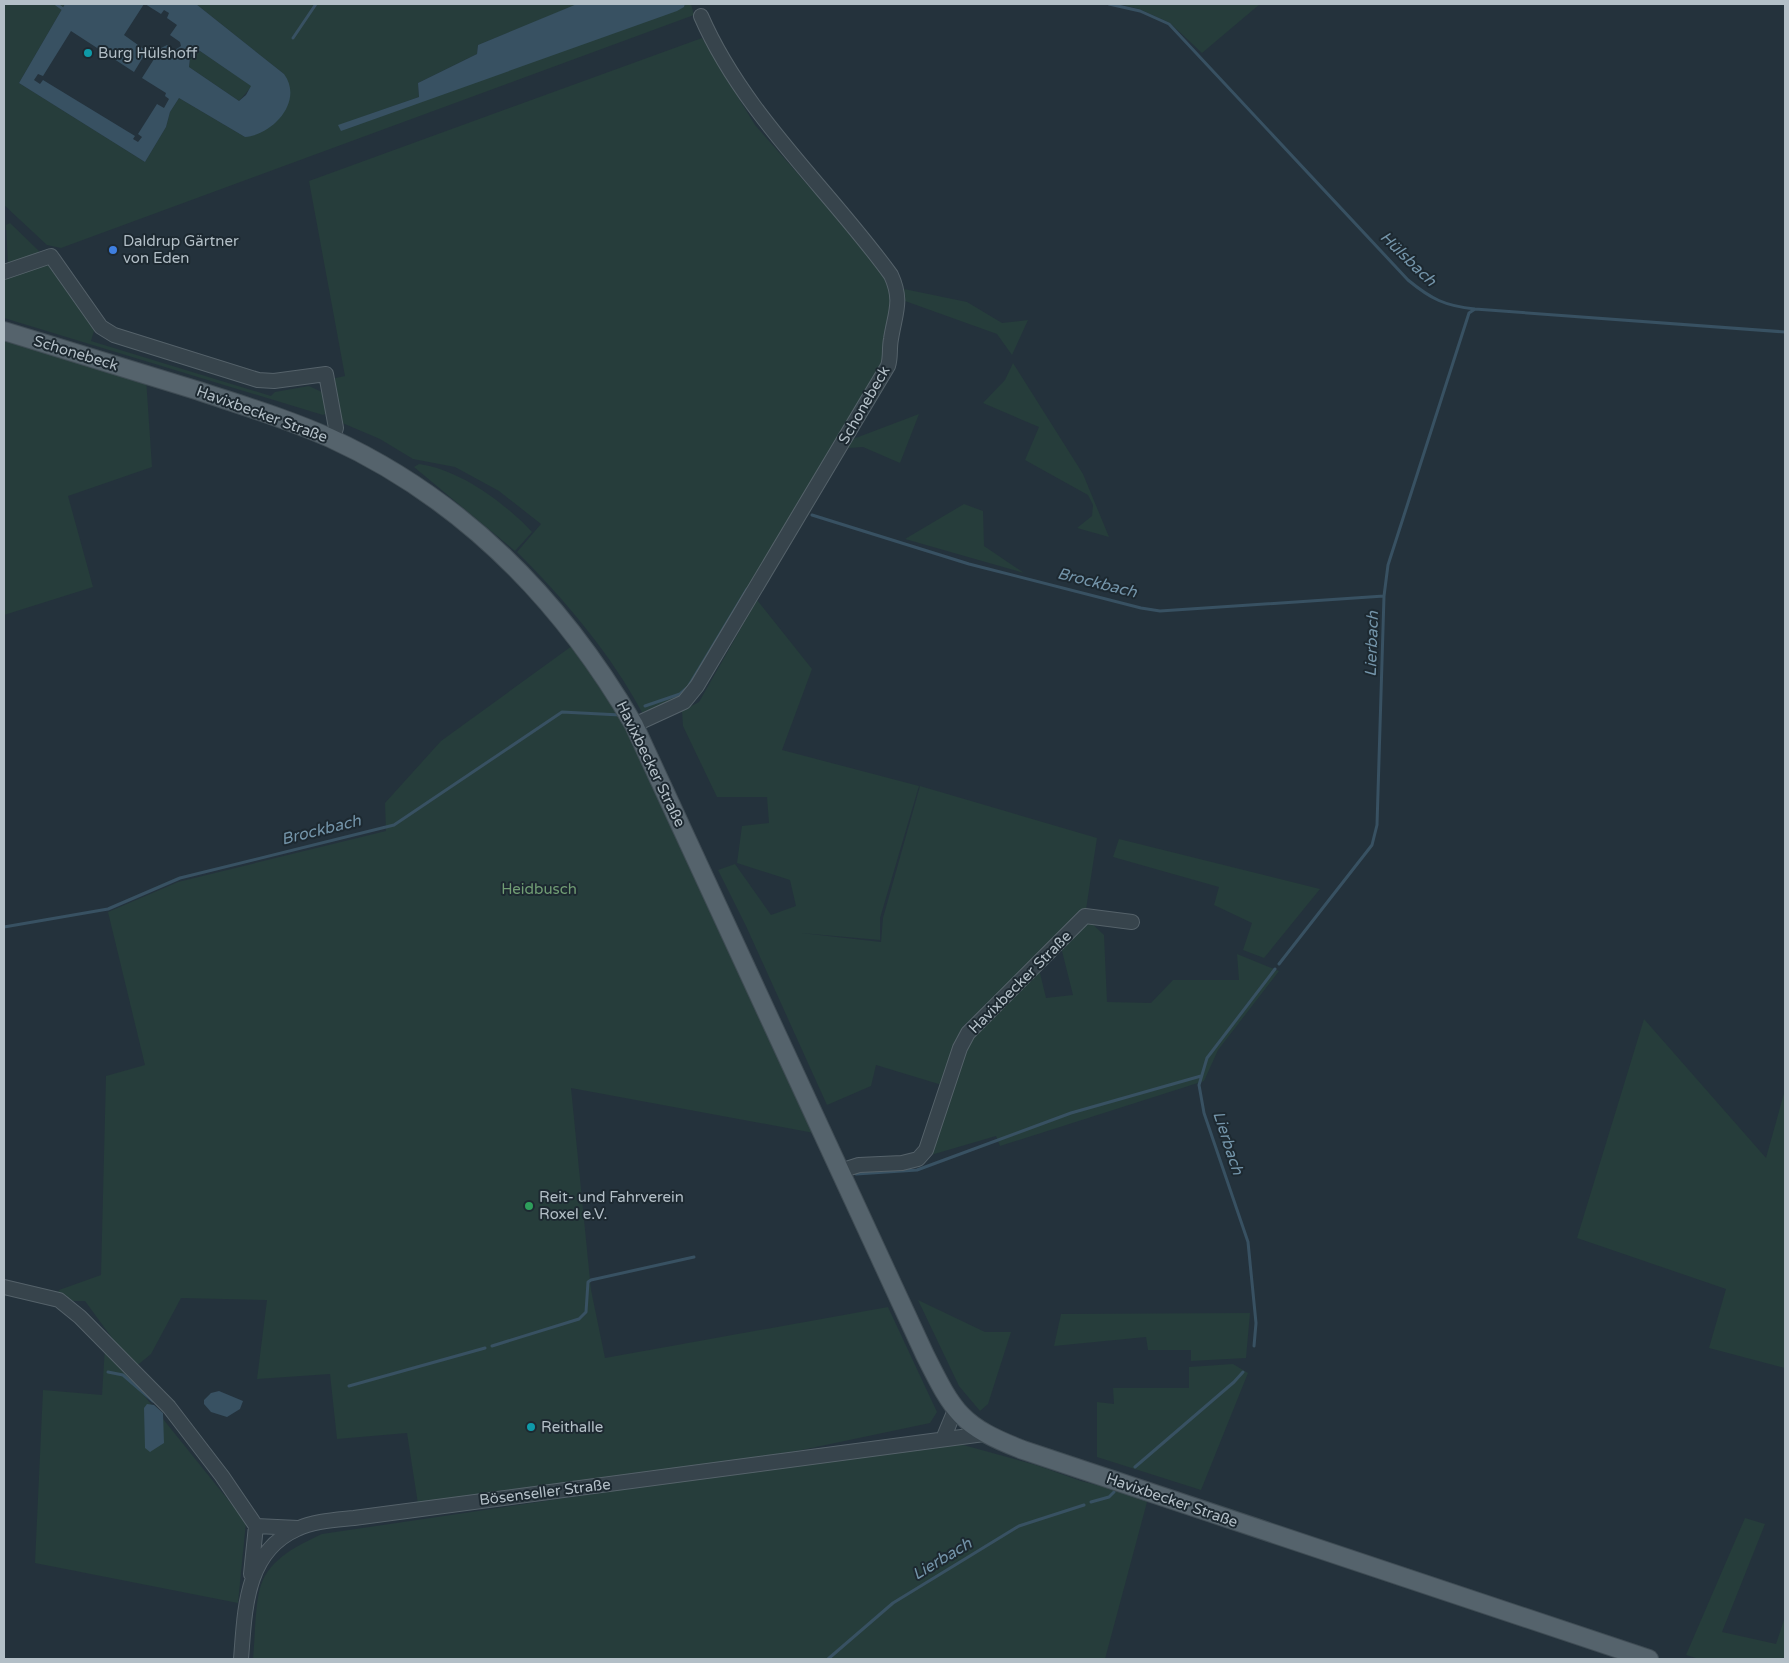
<svg xmlns="http://www.w3.org/2000/svg" width="1789" height="1663" viewBox="0 0 1789 1663" font-family="'Varela Round',sans-serif">
  <style>
    .green { fill: #263d3b }
    .water { fill: #385162; fill-rule: evenodd }
    .lines { fill: none; stroke-linecap: round; stroke-linejoin: round }
    .stream { stroke: #385162; stroke-width: 3 }
    .minor-casing { stroke: #55626a; stroke-width: 16 }
    .major-casing { stroke: #404d55; stroke-width: 20 }
    .minor { stroke: #37444c; stroke-width: 14 }
    .major { stroke: #55636c; stroke-width: 18 }
    .culture-dot { fill: #0f9aa8; stroke: #1d2931; stroke-width: 2 }
    .shop-dot { fill: #3f7fe0; stroke: #1d2931; stroke-width: 2 }
    .leisure-dot { fill: #2e9e5b; stroke: #1d2931; stroke-width: 2 }
    .labels { text-anchor: middle; dominant-baseline: central; stroke-width: 4; stroke-linejoin: round; paint-order: stroke }
    .poi-label { font-size: 15px; fill: #b3bfc7; stroke: #1d2931; text-anchor: start }
    .street-label { font-size: 15px; fill: #b3bfc7; stroke: #1d2931 }
    .park-label { font-size: 15px; fill: #719d74; stroke: #1d2931 }
    .water-label { font-size: 16px; font-style: italic; fill: #7495aa; stroke: #1d2931 }
  </style>
  <rect width="100%" height="100%" fill="#24323c"/>
  <path class="green" d="M4 4H65L19 83 145 162 166 127 170 112 179 98 245 137 284 74 196 4H579L478 45 477 54 418 83 419 97 339 125 684 7 685 4H691L694 15 61 248 47 245 4 205Z
    M1119 4H1260L1202 53 1170 23 1139 9Z
    M702 38 755 125 888 276 895 291 887 358 683 699 644 716C612 655 565 600 517 552L541 524 499 491 455 467 413 459 380 439 340 422 331 379 345 376 309 181Z
    M200 51 252 86 239 101 189 67 190 58Z
    M10 223 39 251V256L8 265 6 225Z
    M46 264 52 266 96 324 91 341 271 396 275 392 309 386 324 393 329 412 323 415 4 318V280Z
    M904 289 967 302 1002 323 1028 320 1012 355 997 334 905 301Z
    M4 334 146 378 152 467 68 496 93 587 4 615Z
    M1013 363 1083 474 1109 537 1077 528 1092 516 1093 505 1088 495 1025 460 1039 427 983 403 1005 380Z
    M919 414 900 463 863 447 848 448 853 439Z
    M419 464C459 469 505 503 532 532L515 551 414 467Z
    M964 504 983 511 984 546 1024 573 905 539Z
    M757 600 812 669 782 750 919 786 880 918V940L801 933 881 942 883 918 920 786 1097 838 1085 916 964 1030 942 1085 876 1065 871 1086 827 1105 746 926 718 870 735 864 771 915 796 906 790 880 737 863 742 826 769 823 767 797H717L683 726 682 711 699 702Z
    M576 643 631 728 814 1133 571 1088 591 1290 605 1358 888 1307 937 1412 930 1423 797 1451 499 1495 418 1504 407 1433 337 1439 330 1374 257 1379 267 1300 181 1298 151 1354 134 1368 85 1301H68L57 1296 59 1290 101 1275 106 1076 145 1065 108 912 178 882 386 831 385 803 441 741Z
    M1119 839 1320 889 1264 958 1243 950 1252 923 1214 905 1219 887 1113 857Z
    M1087 919 1104 935 1107 1002 1151 1003 1173 980H1239L1237 954 1279 971 1218 1050 1204 1081 1000 1146 996 1136 924 1157 964 1051 972 1036 1039 969 1046 998 1073 995 1061 947Z
    M1644 1019 1766 1158 1785 1090V1368L1709 1348 1726 1289 1577 1238Z
    M918 1300 985 1332H1011L988 1404 980 1411 959 1386Z
    M1250 1313 1246 1358 1191 1361V1350H1148L1146 1337 1054 1346 1061 1314Z
    M105 1347 246 1522 238 1603 35 1563 43 1390 102 1395Z
    M1233 1364 1248 1373 1201 1490 1097 1457V1402L1114 1404 1113 1388H1189V1367Z
    M956 1443 1036 1465 1081 1481 1140 1496 1147 1502 1105 1659H253C255 1641 255 1601 261 1585 270 1558 299 1545 322 1534L829 1459Z
    M1745 1518 1765 1524 1722 1632 1776 1644 1785 1617V1659H1699L1686 1655Z"/>
  <path class="water" d="M65 4H144L124 35 145 50V54L134 72 71 31 43 76 38 74 34 80 40 84 43 80 135 136 133 139 138 142 142 137 138 134 157 104 164 108 169 99 165 96 166 93 142 78 161 48 167 45 175 50 181 46 180 42 170 35 177 25 167 18 169 13 164 10 161 14 145 4H196L284 74C304 101 273 135 245 137L179 98 170 112 166 127 145 162 19 83ZM200 51 251 86 246 95 239 101 189 67 190 58Z
    M577 4H685L684 7 677 11 341 131 338 125 419 97 418 83 477 54 478 45Z
    M219 1391 243 1401 240 1409 227 1417 211 1412 204 1404V1400L211 1393Z
    M147 1404 154 1405 163 1413 164 1443 150 1452 145 1448 144 1408Z"/>
  <g class="lines">
    <path class="stream" d="M56 4 63 9
      M1109 4 1140 11 1169 24 1408 280C1431 299 1445 306 1475 309L1785 332
      M293 38 316 4
      M812 515 969 564 1141 608 1160 611 1384 596
      M645 706 680 694 688 687 747 589
      M4 927 108 909 180 878 394 825 562 712 620 715
      M1279 964 1372 845 1377 825 1384 596 1388 565 1469 313 1475 309
      M856 1174 917 1170 1071 1113 1201 1076
      M492 1346 579 1319 586 1312 588 1282 591 1280 694 1257
      M1254 1346 1256 1323 1248 1242 1204 1113 1199 1085 1207 1058 1275 969
      M108 1372 123 1375 153 1401
      M349 1386 485 1348
      M1135 1467 1234 1382 1243 1372
      M1091 1502 1109 1497 1114 1492
      M828 1659 893 1603 1019 1526 1084 1505"/>
    <defs>
      <path id="minor" d="M4 272 51 256 101 327 114 335 258 380 274 381 326 374 336 428 332 439
        M634 725 684 702 697 686 888 366C891 357 889 349 891 339 895 313 903 301 891 275 829 189 744 115 701 16
        M840 1171 859 1165 902 1163 918 1159 926 1150 960 1048 968 1033 1085 916 1132 922
        M4 1287 59 1300 80 1317 169 1407 222 1476 256 1526
        M943 1439 955 1410
        M251 1574 256 1526 298 1528
        M241 1659C245 1610 245 1552 297 1529 314 1521 335 1520 354 1518L984 1434"/>
      <path id="major" d="M4 331C69 351 134 371 199 391 244 406 288 419 330 438 463 499 562 601 634 725L925 1355C954 1413 961 1426 1023 1450L1649 1659"/>
    </defs>
    <use href="#minor" class="minor-casing"/>
    <use href="#major" class="major-casing"/>
    <use href="#minor" class="minor"/>
    <use href="#major" class="major"/>
  </g>
  <g class="culture-dot">
    <circle cx="88" cy="53" r="5"/>
    <circle cx="531" cy="1427" r="5"/>
  </g>
  <circle class="shop-dot" cx="113" cy="250" r="5"/>
  <circle class="leisure-dot" cx="529" cy="1206" r="5"/>
  <g class="labels">
    <g class="poi-label">
      <text x="98" y="53">Burg Hülshoff</text>
      <text x="123" y="241">Daldrup Gärtner<tspan x="123" dy="17">von Eden</tspan></text>
      <text x="539" y="1197">Reit- und Fahrverein<tspan x="539" dy="17">Roxel e.V.</tspan></text>
      <text x="541" y="1427">Reithalle</text>
    </g>
    <g class="street-label">
      <text transform="translate(76 353) rotate(17)">Schonebeck</text>
      <text transform="translate(864 405) rotate(-60)">Schonebeck</text>
      <text transform="translate(262 414) rotate(20)">Havixbecker Straße</text>
      <text transform="translate(651 764) rotate(64)">Havixbecker Straße</text>
      <text transform="translate(1020 982) rotate(-45)">Havixbecker Straße</text>
      <text transform="translate(545 1492) rotate(-7)">Bösenseller Straße</text>
      <text transform="translate(1172 1500) rotate(19)">Havixbecker Straße</text>
    </g>
    <g class="park-label">
      <text x="539" y="889">Heidbusch</text>
    </g>
    <g class="water-label">
      <text transform="translate(1408 259) rotate(44)">Hülsbach</text>
      <text transform="translate(1097 583) rotate(14)">Brockbach</text>
      <text transform="translate(1372 644) rotate(-88)">Lierbach</text>
      <text transform="translate(321 830) rotate(-14)">Brockbach</text>
      <text transform="translate(1228 1143) rotate(72)">Lierbach</text>
      <text transform="translate(942 1559) rotate(-31)">Lierbach</text>
    </g>
  </g>
  <rect width="1789" height="1663" fill="none" stroke="#b3bfc7" stroke-width="10"/>
</svg>
